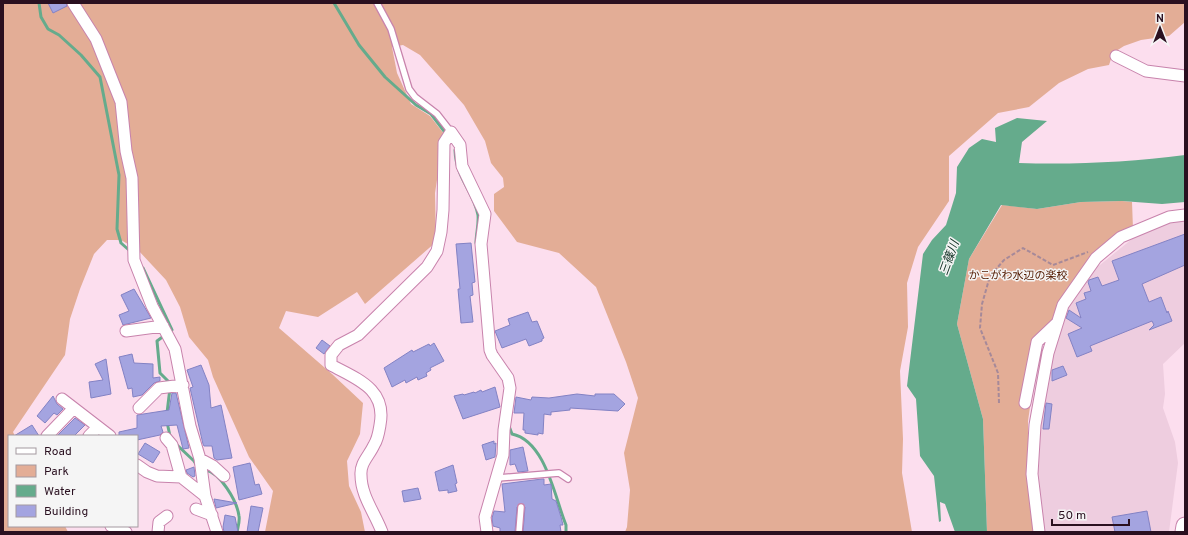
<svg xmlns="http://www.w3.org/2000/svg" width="1188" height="535" viewBox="0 0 1188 535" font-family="Overpass,'Noto Sans JP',sans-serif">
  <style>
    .built { fill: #eecddf }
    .green { fill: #e3ad96 }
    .water { fill: #65ab8c }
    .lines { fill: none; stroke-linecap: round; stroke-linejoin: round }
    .stream { stroke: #65ab8c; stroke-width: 3 }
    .building { fill: #a4a4e0; stroke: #8382c4 }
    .lane-casing { stroke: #c883ac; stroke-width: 8 }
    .street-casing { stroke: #c883ac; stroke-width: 13 }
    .primary-casing { stroke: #c883ac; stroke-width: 19 }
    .path { stroke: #a68999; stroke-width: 2; stroke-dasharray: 4 2; stroke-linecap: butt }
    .lane { stroke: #fff; stroke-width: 5.5 }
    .street { stroke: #fff; stroke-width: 11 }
    .primary { stroke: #fff; stroke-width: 17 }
    .labels { text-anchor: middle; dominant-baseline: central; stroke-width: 3; stroke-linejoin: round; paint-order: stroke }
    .park-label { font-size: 11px; fill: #531a00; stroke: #f5f5f5 }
    .water-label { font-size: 12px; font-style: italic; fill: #103124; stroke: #f5f5f5 }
  </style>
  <rect width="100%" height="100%" fill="#fcdeee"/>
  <path class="built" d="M1185 217V343L1163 364 1165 394 1163 408 1175 442 1178 463 1169 532H1045L1040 510 1037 455 1042 399 1065 306 1092 268 1100 265 1132 239 1134 234Z"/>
  <path class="green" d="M3 3H1185V22L1169 36 1141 40 1124 46 1113 53 1109 65 1088 69 1059 83 1029 107 998 113 949 156V201L918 247 907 283 908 327 900 371 903 439 902 473 912 532H625L627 527 630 490 624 453 638 398 626 362 596 287 559 253 517 242 494 211V194L504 187 503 178 491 163 485 141 464 105 420 55 403 45 392 47 397 73 411 104 430 116 444 134 435 193 436 242 365 304 357 292 318 317 286 311 279 328 332 374 363 403 360 434 347 461 349 486 361 512 365 532H265L273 491 249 457 213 377 208 360 189 337 180 307 166 280 138 250 121 240H107L94 254 80 289 70 319 65 355 13 432 15 436H9V526H65L68 532H3Z
    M1122 201 1132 202 1133 229 1097 253 1071 283 1038 351 1028 421V475L1035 532H987L983 419 957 324 969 259 1002 205 1037 209 1081 202Z"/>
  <path class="water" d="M1017 118 1047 121 1022 142 1019 163C1074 165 1130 162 1185 155V202L1162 204 1122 201 1081 202 1037 209 1001 205 969 259 957 324 983 419 987 532H955L945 504 940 502 941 521 939 522 934 476 920 456 916 399 907 386 923 254 932 240 946 225 956 193 957 167 969 148 982 139 996 142 995 128Z"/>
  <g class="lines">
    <path class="stream" d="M39 3 41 17 48 29 59 35 81 55 100 77 119 175 117 229 121 243 130 251
      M334 3 359 45 385 77 416 105 431 114 447 135
      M455 150C456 179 473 190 478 215 479 224 476 234 476 243
      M143 268 172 330 157 341 160 373 170 383
      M167 413 170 388
      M167 422 170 436
      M509 426 512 434C546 441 555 499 566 525V532
      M176 444 194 461 197 466
      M205 470C220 472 237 501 239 516 240 521 238 527 237 532"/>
  </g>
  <path class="building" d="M48 3H66L67 6 53 13Z
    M1185 234V265L1142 284 1149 302 1161 297 1167 313 1168 311 1172 321 1149 330 1154 325 1152 321 1090 346 1092 351 1077 357 1068 334 1082 328 1066 318 1069 310 1081 318 1076 303 1086 299 1084 293 1091 291 1088 282 1089 280 1098 277 1102 286 1119 280 1112 261Z
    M471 243 475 282 472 283 473 295 470 296 473 322 461 323 458 289H460L456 244Z
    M134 289 151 318 123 325 119 315 129 311 121 295Z
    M528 312 532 322 537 321 544 338 542 339V341L529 346 526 339 502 348 495 331 510 325 508 319Z
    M322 340 330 346 324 354 316 348Z
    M434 343 444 361 430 368 431 370 426 373 427 376 418 380 417 377 406 383 405 380 392 387 384 368 412 350 413 352 429 344 430 346Z
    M132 354 134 363 153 364V378L160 377V381L154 383 142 395 133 397 132 388 128 389 119 357Z
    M106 359 111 394 91 398 89 382 103 380 95 364Z
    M201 365 209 385 211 408 221 405 232 458 217 460 214 458 212 446H204L203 444 190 388 193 387 187 370Z
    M1063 366 1067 375 1052 381V370Z
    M495 387 500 407 463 419 454 396 463 394 464 395 474 392 475 393 481 390 482 392Z
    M172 393H176L189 448 183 449 177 425 161 426 163 432 160 435 137 440V436H119V432L137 428V415L169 410Z
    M577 394 595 396V394H614L625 404 618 411 570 408V410L551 412V415L544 414 543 434 538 433V435L525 433V430H523L524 413H514L516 397 531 400 532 397 549 398Z
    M53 396 57 404 63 409 57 415 54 413 45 423 37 416Z
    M1046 403 1052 404 1049 429H1043Z
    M75 418 85 425 74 436H57Z
    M32 425 39 436H14Z
    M494 441V444L496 443 495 457 486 460 482 445Z
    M145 443 160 452 153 463 138 454Z
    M523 447 528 471 518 472 515 464 510 465V450Z
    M250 463 255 485 259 484 262 494 239 500 233 467Z
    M453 465 457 483 455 484 457 491 448 493V490L439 491 435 472Z
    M194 467 195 476 193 477 187 473 186 470Z
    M542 479H544V485L551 484 552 499 556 501 561 517 563 525H560L561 532H523L525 507 521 503 517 507 515 532H500V528L493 526 492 518 494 511 505 512 502 484Z
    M418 488 421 499 404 502 402 491Z
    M214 499 237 503 216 508Z
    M251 506 263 508 258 532H247Z
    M1147 511 1151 532H1115L1112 517Z
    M225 515 235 517 238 532H224L223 527Z"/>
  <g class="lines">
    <defs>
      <path id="lane" d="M377 3 391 29 409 89 415 97 437 114 451 132
        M498 478 559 473 568 479
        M519 532 521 507"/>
      <path id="street" d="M73 3 96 39 121 102 126 151 132 178 134 260 152 306 175 349 190 426 200 459 205 496 217 532
        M1116 56 1146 71 1185 76
        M126 331 163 326
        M62 399 110 436
        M1025 403 1037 342 1057 323
        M139 408 159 388 183 385
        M47 436 73 409
        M89 436 97 428
        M166 438 172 445 181 477
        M200 459 213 466 224 476
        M137 465 147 472 157 476 181 477 205 496
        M196 509 212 515
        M111 526 126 532
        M158 532 159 522 167 516
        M382 532C375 513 361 496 361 475 360 463 369 456 374 445 378 439 379 431 380 425 387 389 357 379 331 365V355L339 345 358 335 427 267 437 251 441 232 443 210 444 143 451 132 460 145 462 166 485 214 481 244 490 350 492 355 508 378 510 388 504 430 503 455 485 517 487 532
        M1039 532 1032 474 1035 425 1048 353 1063 305 1096 258 1121 237 1169 217 1185 215"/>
      <path id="primary" d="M1184 532 1185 526"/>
    </defs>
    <use href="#lane" class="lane-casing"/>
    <use href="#street" class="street-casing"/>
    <use href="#primary" class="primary-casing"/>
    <path class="path" d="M999 403 998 373 980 328 982 304 990 276 1004 260 1023 248 1053 265 1088 252"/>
    <use href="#lane" class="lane"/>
    <use href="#street" class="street"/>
    <use href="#primary" class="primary"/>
  </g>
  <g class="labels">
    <g class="park-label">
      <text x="1018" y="276">かこがわ水辺の楽校</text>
    </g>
    <g class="water-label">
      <text transform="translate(950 258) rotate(-70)">三篠川</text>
    </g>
  </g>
  <rect width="1188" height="535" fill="none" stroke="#2a1020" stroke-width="8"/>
  <rect x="8" y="435" width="130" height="92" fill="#f5f5f5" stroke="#a499a0"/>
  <rect x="16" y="448" width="20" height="6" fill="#ffffff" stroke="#a499a0"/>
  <text x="44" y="455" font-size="12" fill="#2a1020">Road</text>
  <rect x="16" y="465" width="20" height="12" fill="#e3ad96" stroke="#a499a0"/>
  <text x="44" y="475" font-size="12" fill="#2a1020">Park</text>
  <rect x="16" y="485" width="20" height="12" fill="#65ab8c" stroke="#a499a0"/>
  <text x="44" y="495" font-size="12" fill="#2a1020">Water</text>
  <rect x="16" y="505" width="20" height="12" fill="#a4a4e0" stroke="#a499a0"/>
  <text x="44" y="515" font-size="12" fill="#2a1020">Building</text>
  <g transform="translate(1160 28)" stroke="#f5f5f5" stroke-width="3" paint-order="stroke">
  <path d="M0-3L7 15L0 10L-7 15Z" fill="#2a1020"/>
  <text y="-6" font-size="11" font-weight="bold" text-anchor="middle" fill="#2a1020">N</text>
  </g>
  <path d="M1052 519v6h77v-6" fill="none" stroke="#2a1020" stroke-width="2"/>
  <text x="1058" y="519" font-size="12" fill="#2a1020" stroke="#f5f5f5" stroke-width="3" paint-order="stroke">50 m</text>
</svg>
